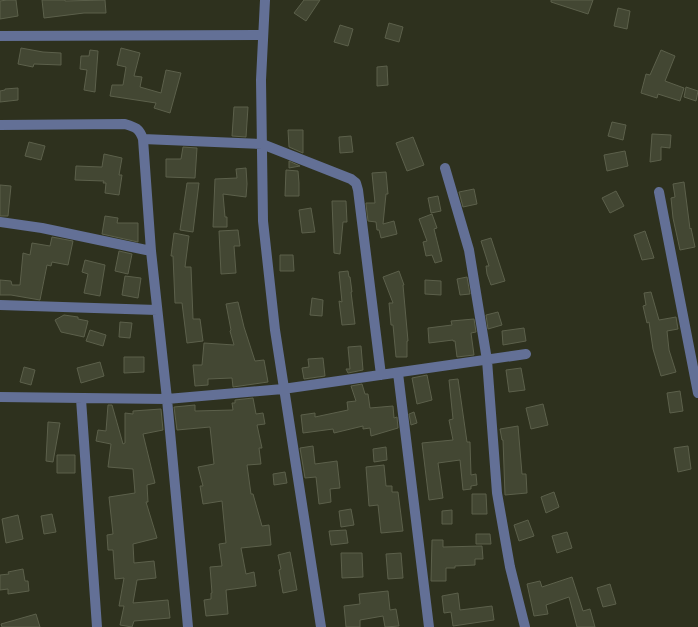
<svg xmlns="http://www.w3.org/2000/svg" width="698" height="627" viewBox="0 0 698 627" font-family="Figtree,sans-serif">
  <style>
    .building { fill: #434733; stroke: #5c604b }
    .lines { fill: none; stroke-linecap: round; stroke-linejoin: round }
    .minor { stroke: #637096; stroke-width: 10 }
  </style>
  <rect width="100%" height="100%" fill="#2e311e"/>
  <path class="building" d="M7 0H16L18 16 0 19V1Z
    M42 0H65V1L105 0 106 13H84L44 18Z
    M304 0H320L306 21 294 13Z
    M551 0H593L588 14 551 2Z
    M618 8 630 11 627 29 614 26Z
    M389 23 403 27 399 42 385 38Z
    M340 25 353 29 348 46 334 42Z
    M21 48 43 52 61 53V65L34 64 33 67 18 64Z
    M121 48 140 53 134 76 142 77 140 87 161 93 166 70 181 73 170 113 154 108 156 103 110 96 112 85H123L126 67 117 65Z
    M90 50 98 51 95 92 84 90 87 70 80 69 81 56H89Z
    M661 50 675 56 665 81 684 88 680 101 658 94 657 98 641 93 646 74 650 75Z
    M387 66 388 85 377 86V67Z
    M686 87 698 91 696 101 684 97Z
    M18 88V100L0 102V91L5 90V89Z
    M234 107H248L246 137 232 136Z
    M612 122 626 125 623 140 608 136Z
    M288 130H303V153L289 147Z
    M652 134 671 135 670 148 661 147V160L650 162Z
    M351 136 353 152 340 153 339 137Z
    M413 137 424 165 407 171 396 143Z
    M29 142 45 146 41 160 25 156Z
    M183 147 197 148 195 178 166 177V159H181Z
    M625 151 628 166 607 171 604 155Z
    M104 154 122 158 119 175H122L119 195 105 193 106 183H103L104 181 75 180 76 166 102 167Z
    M289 161 300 166 289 168Z
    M246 168 247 184 246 197 223 194 225 217H227V227H213L215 179 237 178 236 169Z
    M286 170 298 171 299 183V196H285Z
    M386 172 388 194H386L383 224 394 221 397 234 381 238 379 230H377L376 222 368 221 366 204V203H375L372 173Z
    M684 182 690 229 691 228 695 247 680 250 673 218 671 198 675 197 673 184Z
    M187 183H199L193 232 180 230Z
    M0 185 11 186 8 216H0Z
    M474 189 477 204 463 207 459 192Z
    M616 191 624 206 610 213 602 198Z
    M438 196 441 211 431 213 428 198Z
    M332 201H346L347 222H343L340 254 334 253Z
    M311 208 315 232 302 233 299 210Z
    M432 214 437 228 434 229 442 261 435 263 432 255 426 256 423 242 427 241 419 219Z
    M105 216 118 218 117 223H138V242L102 234Z
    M238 230 240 246H234L236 273 221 274 219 231Z
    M645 231 654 258 642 260 634 235Z
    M174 233 189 236 185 267H191L193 319H200L203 341 187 343 182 303H175L173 256H171Z
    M52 237 73 241 68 265 52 262 51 266 47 265 40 300 11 295H0V280L11 281 12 285H20L23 253 30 255 32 243 50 246Z
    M491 238 505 281 491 285 487 274 486 266H489L481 241Z
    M119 251 132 254 128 274 115 271Z
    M280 255H293L294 271H280Z
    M85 260 105 265 100 296 84 293 88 274 82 272Z
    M348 271 349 277H350L352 292H351L355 324 342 325 339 301 342 302 339 272Z
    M399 271 404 285H403L408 341H407V357H396L393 325H391L389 303H393L383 277Z
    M125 276 141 278 138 298 122 295Z
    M467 277 470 294 460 295 457 279Z
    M425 280 441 281V295L425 294Z
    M651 292 659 320 676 317 678 329 667 331 669 350 676 372 661 376 653 349 649 322 647 323 643 306 646 305 644 293Z
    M312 298 323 300 322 316 310 315Z
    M238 302 244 327 255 361 264 360 268 382 233 387 232 378 208 379V385L195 386 193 365H202L204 343 234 345 230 331 231 330 226 304Z
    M498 312 502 325 488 329 486 315Z
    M64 315 78 317V319L88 321 84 337 61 332 55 320Z
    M474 319 476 332 471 333 474 355 457 357 455 341H453V340L429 343 428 328 452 325 451 321Z
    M120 322 132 323 130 338 119 337Z
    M524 328 526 341 503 345 502 331Z
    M90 330 106 335 103 346 86 341Z
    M361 346 363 370 348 373 346 369H350L348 347Z
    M124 357H144V372L124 373Z
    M323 358 325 376 304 379 302 368 309 367 308 359Z
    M100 362 104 376 81 383 77 368Z
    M24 367 35 370 31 385 20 382Z
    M521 368 525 390 509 392 506 370Z
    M427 375 432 400 417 404 412 378Z
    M458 379 467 442H470L471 475 476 474 477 485 471 486V489L463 490 460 460 438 463 443 498 429 500 422 443 453 440 449 420 453 419 449 380Z
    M362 384 365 394H368L370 408 393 406 394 418 397 417 398 428 371 436 370 428 363 429V426L334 433 333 429 303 433 301 415 315 413V417L348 410 347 402 356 401 351 386Z
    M680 391 683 411 670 413 667 393Z
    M253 398 256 414 263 413 265 424 257 425 262 448H259L261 464 247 465 251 494H253L262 526 269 525 271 545 241 548 246 574 254 572 256 586 226 590 228 614 206 616 204 600 211 599V593H212L210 567 222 566 219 544 226 543 222 501 203 504 200 486H203L198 467 214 464 210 427 177 430 174 407 195 405V411L233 410 232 403H235V400Z
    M543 404 548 425 531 429 526 408Z
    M108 405H112L123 444 125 443V413L133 414V411L161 409 163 430 143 434 155 483 147 485 148 502H146L157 538 133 544 134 563 154 561 156 578 137 580 133 603 168 600 170 618 134 621 132 627 120 625 124 606H119L124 578 115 579 113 550H108L107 535 113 534 109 497 135 493 133 469 108 467 111 444 96 441 98 430 106 431Z
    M414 412 417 423 411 425 409 414Z
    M48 422 60 423 53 462 46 461Z
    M518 426 522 474H526L527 493 505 495 503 440H502L500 429Z
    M313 446 315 464 337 461 340 488 330 489 331 502 319 504 316 477 305 478 300 448Z
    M688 446 691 469 678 472 674 448Z
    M386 447 387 460 374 462 373 449Z
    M57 455H75V473H57Z
    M384 465 386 486H392V492H398L403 531 381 533 378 505 369 506 366 467Z
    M285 472 287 483 274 485 273 474Z
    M554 492 559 507 546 513 541 497Z
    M472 494H486L487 514H472Z
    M351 509 354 525 341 527 339 511Z
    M452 510V524H442V511Z
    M52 514 56 532 44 534 41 516Z
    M18 515 23 539 6 543 2 519Z
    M528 520 534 536 519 541 514 525Z
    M346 530 348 543 331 545 329 531Z
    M567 532 572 548 557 553 552 536Z
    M476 534H490L491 544H476Z
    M432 540H443V547L482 546 483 559H475V565L455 566V568H446V581H431Z
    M290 552 297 590 283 593 279 570 281 569 278 555Z
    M341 553H362L363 577 342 578Z
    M401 553 403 578 388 579 386 554Z
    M23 569 25 581H28L29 591 8 594V589L0 590V575L9 574 8 572Z
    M572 577 583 611 590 609 595 627H577L569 597 546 605 548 614 534 616 527 584 540 581 542 587Z
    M610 584 616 604 603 607 597 588Z
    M388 591 390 610 396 609 399 626 385 627 383 616 360 620V627H346L344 606 360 604 359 594Z
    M458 593 460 610 492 606 494 620 453 626 451 612 444 613 442 596Z
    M36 614 40 627H2L1 624Z"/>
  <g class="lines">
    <path class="minor" d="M265 0 261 80 263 221 275 330 321 627
      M0 36 262 35
      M0 125 125 124C135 127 139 128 143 139L151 251 167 399 188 627
      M143 139 262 144 351 179 356 183 358 190 381 375
      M445 168 469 250 487 360 497 493 510 567 525 627
      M659 192 698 393
      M0 222 42 228 151 251
      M0 305 157 310
      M398 373 429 627
      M0 397 167 399 283 389 526 354
      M81 399 97 627"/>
  </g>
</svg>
